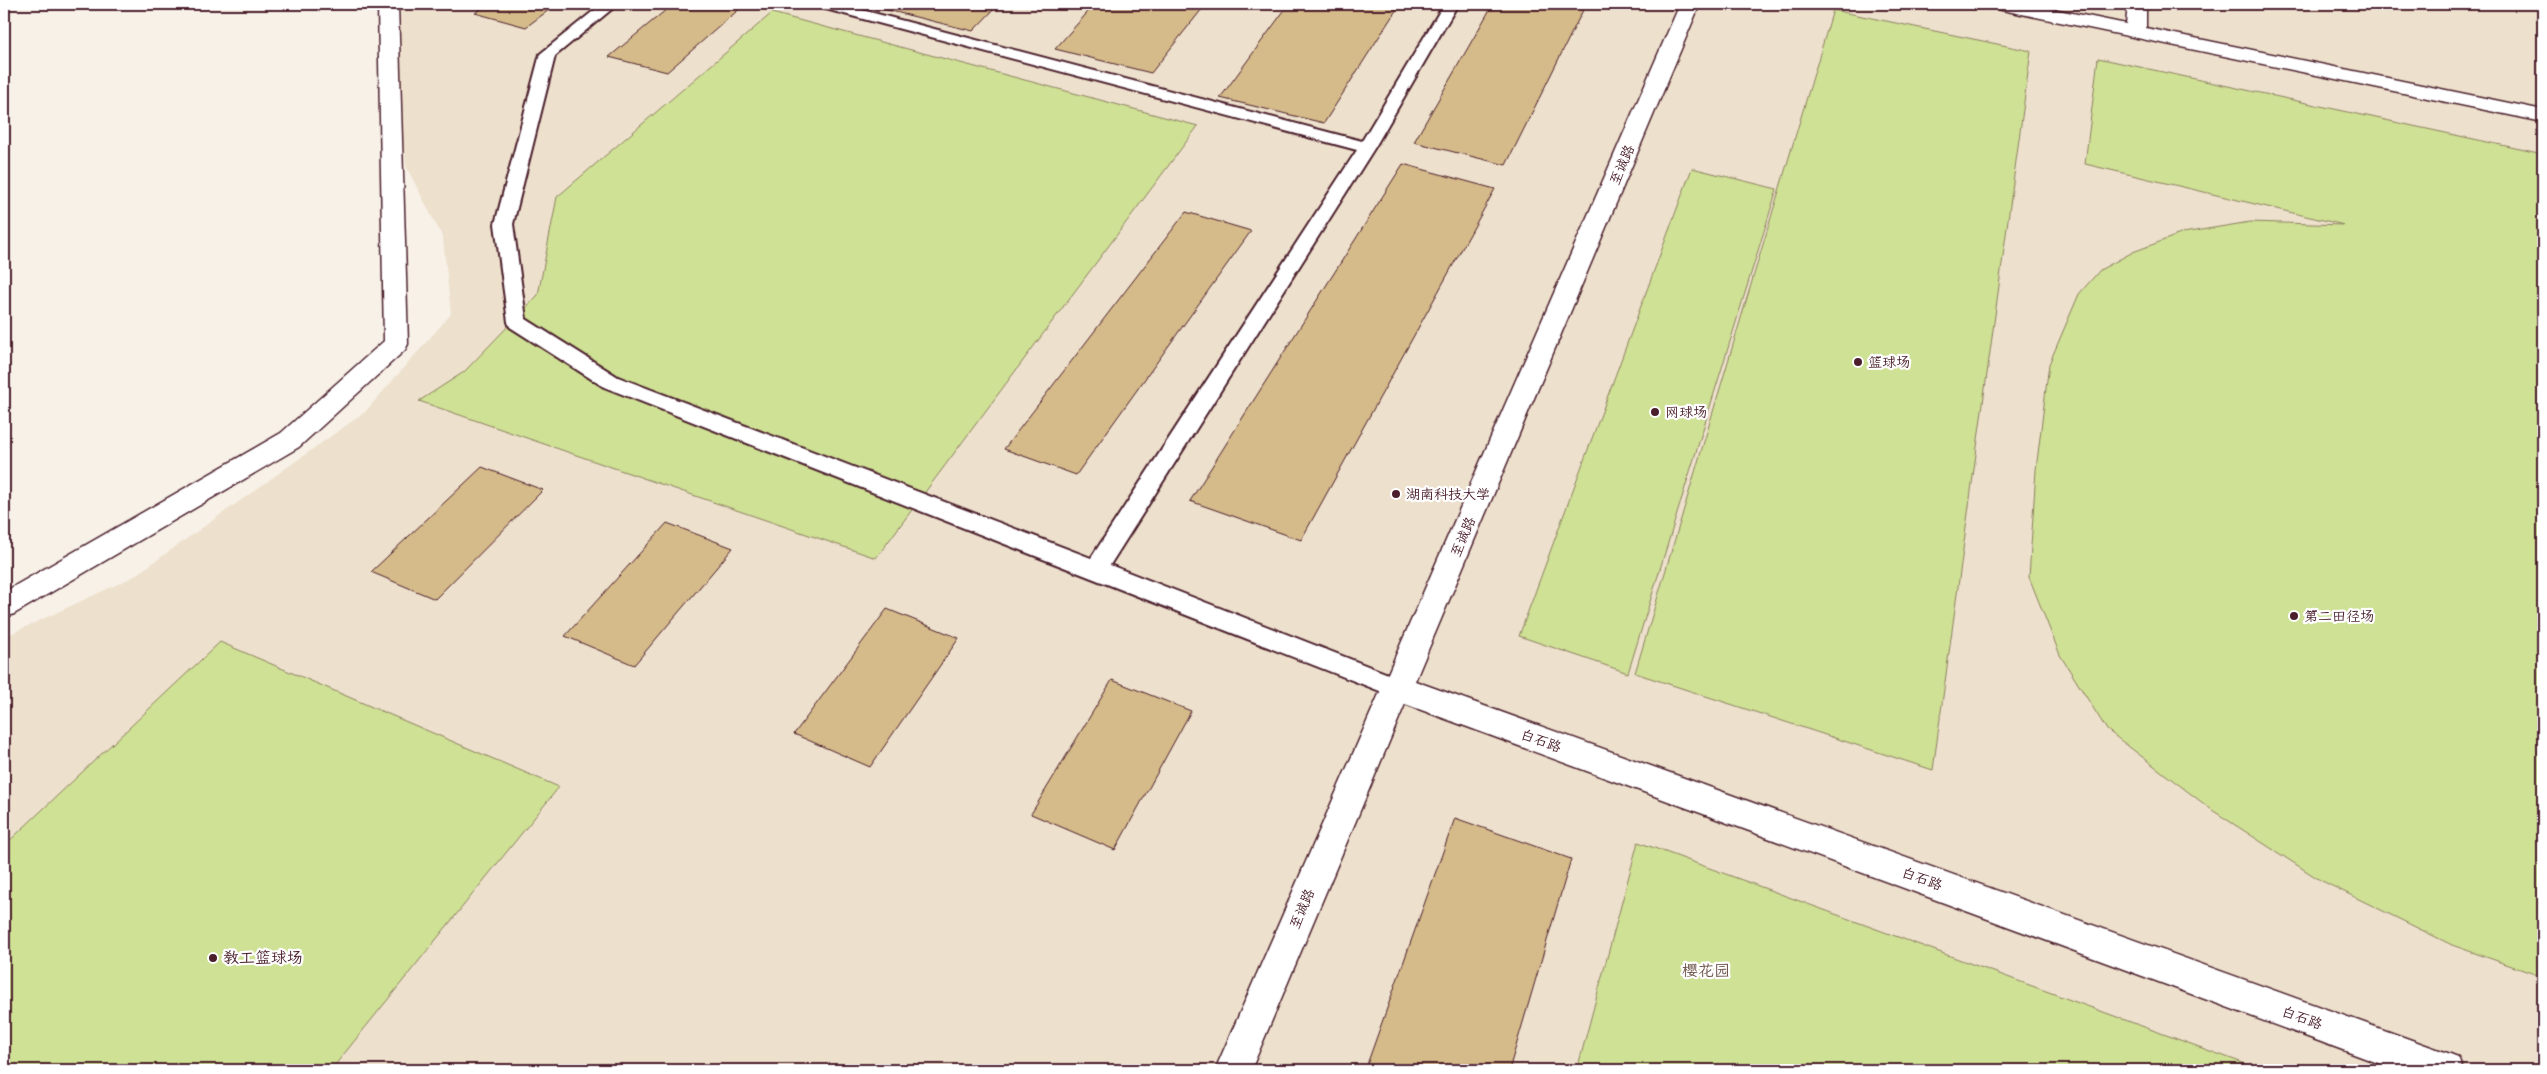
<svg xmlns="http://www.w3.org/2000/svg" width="2547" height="1074" viewBox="0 0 2547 1074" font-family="Pangolin,'LXGW WenKai TC',sans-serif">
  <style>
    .built { fill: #ede0cc }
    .green { fill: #cfe195; stroke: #8c8060 }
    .building { fill: #d5ba8a; stroke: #4a1f2b }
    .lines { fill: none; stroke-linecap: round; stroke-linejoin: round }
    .service-casing { stroke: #4a1f2b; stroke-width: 4 }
    .minor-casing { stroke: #4a1f2b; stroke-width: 3 }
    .service { fill: #fff; fill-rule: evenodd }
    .minor { fill: #fff; fill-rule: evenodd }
    .poi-dot { fill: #4a1f2b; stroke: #fff; stroke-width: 2 }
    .labels { text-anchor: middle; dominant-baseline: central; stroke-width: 4.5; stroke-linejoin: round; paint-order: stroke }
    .street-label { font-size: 14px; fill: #4a1f2b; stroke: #fff }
    .poi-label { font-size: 14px; fill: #4a1f2b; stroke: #fff; text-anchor: start }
    .near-poi-label { font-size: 16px; fill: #4a1f2b; stroke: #fff; text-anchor: start }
    .near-park-label { font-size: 16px; fill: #6b5046; stroke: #fff }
  </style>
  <rect width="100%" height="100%" fill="#f7f1e8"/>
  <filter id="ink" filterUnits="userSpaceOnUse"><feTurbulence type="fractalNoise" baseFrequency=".02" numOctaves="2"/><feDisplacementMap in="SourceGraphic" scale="10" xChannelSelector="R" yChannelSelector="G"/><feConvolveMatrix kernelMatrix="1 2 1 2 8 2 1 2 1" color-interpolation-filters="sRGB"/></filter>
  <g filter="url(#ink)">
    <path class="built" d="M383 4H2543V1070H4V637L133 577 365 412 451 314 443 238 406 166Z"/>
    <path class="green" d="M1833 10 2031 51 1933 770 1635 673Z
      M772 13 1198 126 876 558 419 401 464 372 538 295 557 197Z
      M2098 58 2543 154V977L2452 945 2320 880 2212 810 2107 730 2060 655 2029 577 2036 470 2049 364 2079 294 2100 270 2133 252 2183 233 2250 222 2344 225 2085 164Z
      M1692 168 1777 189 1628 673 1519 636Z
      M220 642 559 787 331 1070H4V846Z
      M1638 842 2262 1070H1577Z"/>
    <path class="building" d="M488 4H557L526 27 475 13Z
      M673 4H745L667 72 609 57Z
      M889 4H999L973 31 883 9Z
      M1095 4H1206L1151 73 1055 49Z
      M1289 4H1400L1324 123 1220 98Z
      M1493 4H1586L1506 165 1414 142Z
      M1403 164 1495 189 1301 540 1190 501Z
      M1186 212 1251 231 1076 475 1004 449Z
      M482 467 543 490 435 599 371 572Z
      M667 523 733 548 634 665 565 636Z
      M887 609 959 638 870 767 794 734Z
      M1112 680 1191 711 1115 850 1031 814Z
      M1455 818 1571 859 1509 1070H1365Z"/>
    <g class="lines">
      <defs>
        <path id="service" d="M602 4H618L555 56 513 224 526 319 618 377 1091 558 1357 150 818 7 816 4H839L1362 141 1444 4H1458L1375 147 1110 565 1406 681 1410 688 1406 695 1398 698 1390 695 604 387 510 327 508 322 495 224 540 54Z"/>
        <path id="minor" d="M378 4H398L408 344 405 350 299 447 14 614 4 618V592L281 433 384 341Z
          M1680 4H1700L1415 681 2445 1052 2458 1057 2463 1070H2397L1405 704 1251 1070H1215Z
          M1992 4H2029L2126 24 2128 4H2146V28L2543 110V122L2002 10 1995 8Z"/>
      </defs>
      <use href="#service" class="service-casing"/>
      <use href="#minor" class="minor-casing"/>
      <use href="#service" class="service"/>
      <use href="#minor" class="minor"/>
    </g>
  </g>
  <g class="poi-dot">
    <circle cx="1858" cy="362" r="5"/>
    <circle cx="1655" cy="412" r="5"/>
    <circle cx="1396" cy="494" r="5"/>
    <circle cx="2294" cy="616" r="5"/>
    <circle cx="213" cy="958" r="5"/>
  </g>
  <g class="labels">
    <g class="street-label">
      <text transform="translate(1622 165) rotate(-67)">至诚路</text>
      <text transform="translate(1463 537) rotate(-67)">至诚路</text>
      <text transform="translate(1541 741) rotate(20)">白石路</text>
      <text transform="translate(1922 879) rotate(20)">白石路</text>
      <text transform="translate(1302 909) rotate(-67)">至诚路</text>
      <text transform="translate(2302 1018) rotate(20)">白石路</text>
    </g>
    <g class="poi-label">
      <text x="1868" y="362">篮球场</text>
      <text x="1665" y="412">网球场</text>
      <text x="1406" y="494">湖南科技大学</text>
      <text x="2304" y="616">第二田径场</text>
    </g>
    <g class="near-poi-label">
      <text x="223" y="958">教工篮球场</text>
    </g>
    <g class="near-park-label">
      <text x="1706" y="971">樱花园</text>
    </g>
  </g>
  <rect width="2547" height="1074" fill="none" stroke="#fff" stroke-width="20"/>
  <rect x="10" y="10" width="2527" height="1054" fill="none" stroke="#4a1f2b" stroke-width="2" filter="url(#ink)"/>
</svg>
